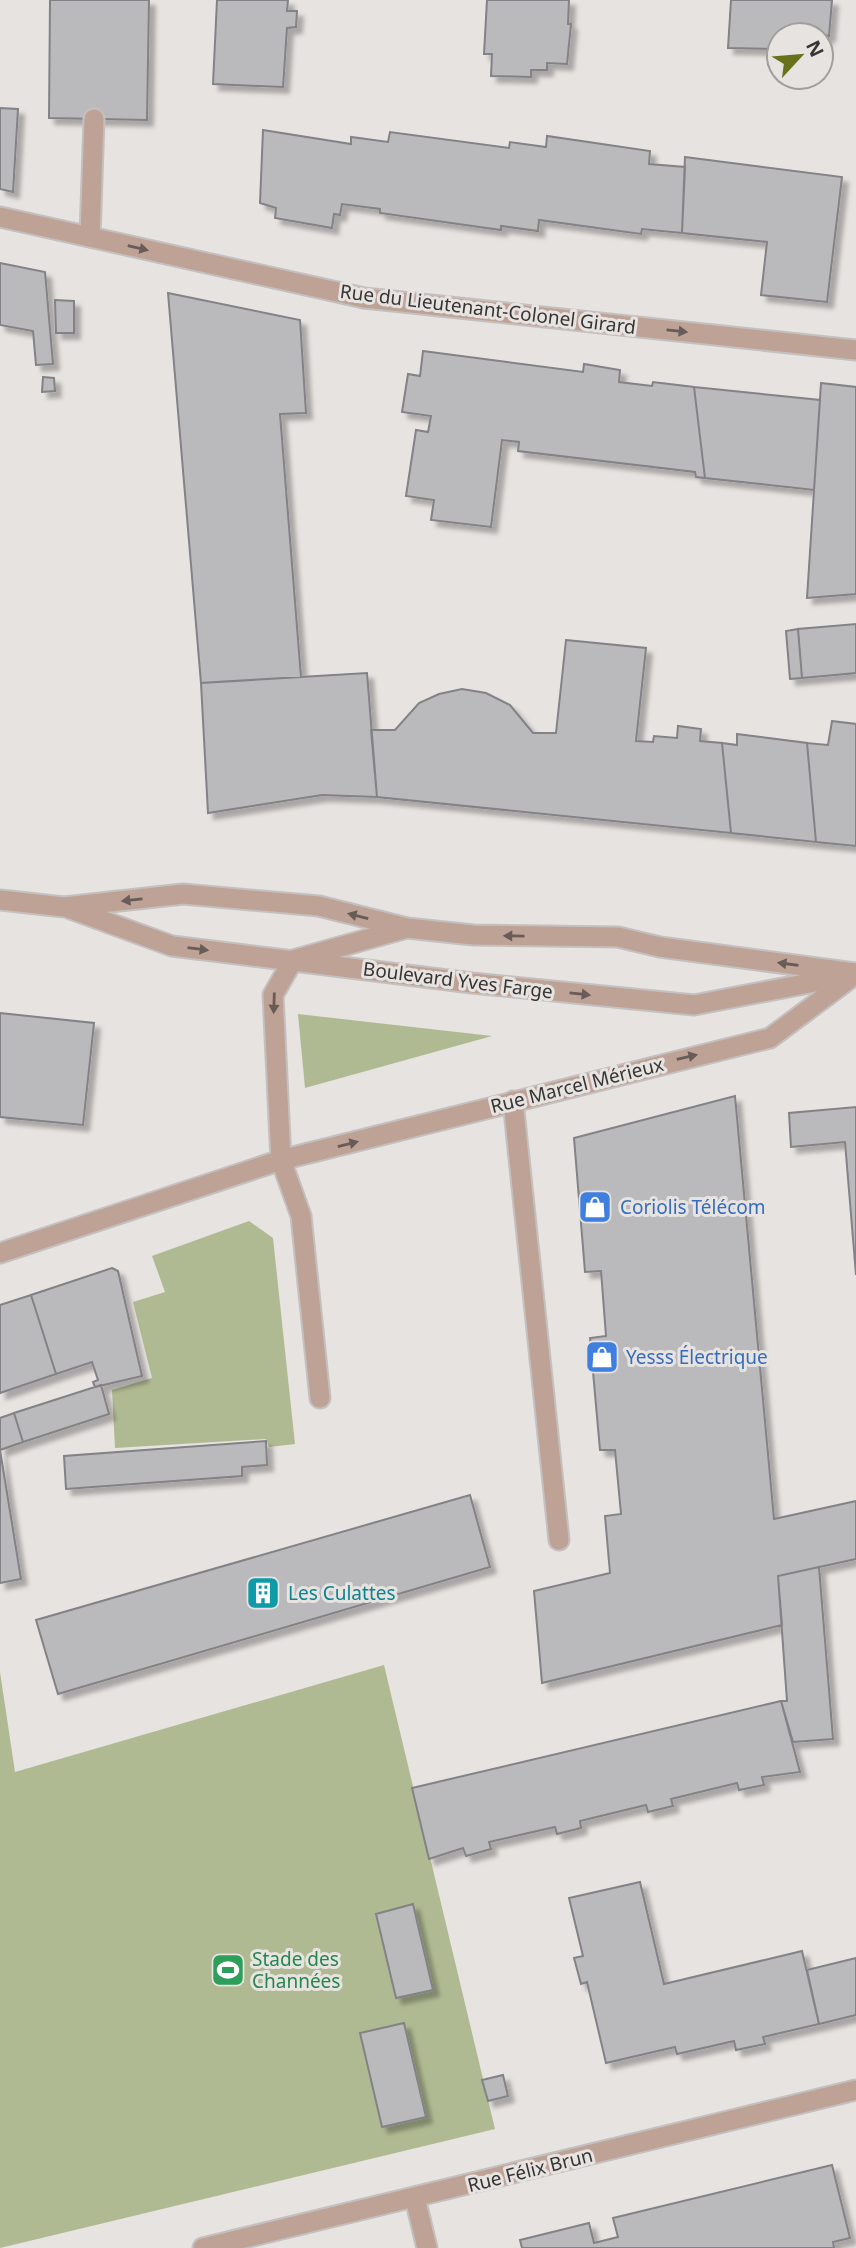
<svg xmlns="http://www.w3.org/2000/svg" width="856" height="2248" viewBox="0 0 856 2248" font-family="'Noto Sans',sans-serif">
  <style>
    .green { fill: #b0ba92 }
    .building { fill: #bab9bc; stroke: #838286; stroke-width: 2; filter: url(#shadow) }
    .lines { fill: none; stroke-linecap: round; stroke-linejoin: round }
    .service-casing { stroke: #c4c0bf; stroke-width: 23 }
    .minor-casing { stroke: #c4c0bf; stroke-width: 23 }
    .tertiary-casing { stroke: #c4c0bf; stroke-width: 23 }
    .service { stroke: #bea296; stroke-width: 19 }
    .minor { stroke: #bea296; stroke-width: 19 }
    .tertiary { stroke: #bea296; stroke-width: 19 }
    .oneway { fill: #675c57 }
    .labels { text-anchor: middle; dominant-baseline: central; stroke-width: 6; stroke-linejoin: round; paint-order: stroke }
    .street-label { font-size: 19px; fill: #383635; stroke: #e7e3e1 }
    .shop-label { font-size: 19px; fill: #366cbe; stroke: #e7e3e1; text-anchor: start }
    .culture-label { font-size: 19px; fill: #0d838f; stroke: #e7e3e1; text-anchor: start }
    .leisure-label { font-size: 19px; fill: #27864d; stroke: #e7e3e1; text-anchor: start }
  </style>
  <defs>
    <filter id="shadow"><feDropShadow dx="6" dy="6" stdDeviation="2" flood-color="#0004"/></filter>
  </defs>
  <rect width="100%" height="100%" fill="#e7e3e1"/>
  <path class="green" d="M298 1014 492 1036 305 1088Z
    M249 1221 273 1238 295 1444 269 1447 266 1439 115 1448 112 1390 152 1378 133 1302 165 1292 152 1256Z
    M384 1665 495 2129 0 2248V1672L15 1772Z"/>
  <path class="building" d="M50 0H149L147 120 49 118Z
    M217 0H288L287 11H297L296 27 287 28 283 87 213 84Z
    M487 0H569L568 24H571L567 64 547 63V70H531V77L491 76 492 54H484Z
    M731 0H832L829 36 825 35 824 50H821V35H779V49L728 48Z
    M0 108 18 109 13 192 0 189Z
    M263 130 351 144V137L388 142 390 132 509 148 510 142 546 147 547 136 650 151 649 164 685 167 682 233 642 229 641 234 539 220 538 231 501 226V230L380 213V209L342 204 340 215 334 214 332 228 275 218 276 208 260 203Z
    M685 157 842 177 827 302 761 295 767 242 682 233Z
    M0 263 45 272 53 364 36 365 33 331 0 325Z
    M168 293 300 320 306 413 280 414 301 677 201 683Z
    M55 300 74 301V333H56Z
    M423 351 583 372 584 364 620 370 619 382 652 386 653 382 694 387 705 478 696 477 695 472 518 451 519 442 502 440 491 527 431 520 434 500 406 496 416 430 428 432 431 416 402 412 408 374 420 376Z
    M43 377 54 378 55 391 42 392Z
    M821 383 856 387V594L807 598Z
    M694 387 820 400 814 490 705 478Z
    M856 624V673L802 678 798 629Z
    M798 629 802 678 790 679 786 631Z
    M566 640 646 648 636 741 653 742 654 736 677 738 678 726 701 729 700 741 722 743 731 833 377 797 371 730H395L419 703 439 694 462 689 486 693 510 705 533 733H556Z
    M367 673 377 797 322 795 208 813 201 683Z
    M832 721 856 724V846L816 842 807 743 828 745Z
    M737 734 807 743 816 842 731 833 722 743 737 745Z
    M0 1013 94 1023 83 1125 0 1117Z
    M735 1096 774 1519 856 1501V1559L778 1576 782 1625 542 1683 534 1591 610 1573 605 1516 621 1514 615 1450H600L590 1338 606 1336 601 1271 585 1272 574 1138Z
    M856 1107V1275L845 1142 791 1147 789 1113Z
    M112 1268 118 1271 142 1376 95 1387 93 1382 98 1380 92 1362 56 1374 31 1295Z
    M31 1295 56 1374 0 1393V1305Z
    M101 1385 109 1414 23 1442 14 1413Z
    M14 1413 23 1442 0 1450V1418Z
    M266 1441 267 1465 242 1467V1476L66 1489 64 1456Z
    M0 1450 21 1579 0 1583Z
    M470 1495 490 1567 58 1694 36 1620Z
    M819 1567 833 1739 793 1742 781 1701H787L778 1576Z
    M781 1701 800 1772 762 1777 764 1785 739 1790 737 1783 671 1799 673 1806 648 1812 646 1805 580 1821 581 1828 557 1834 555 1827 489 1842 491 1849 466 1856 463 1848 429 1859 412 1788Z
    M640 1882 664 1984 802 1951 819 2024 763 2037 765 2044 736 2050 734 2041 677 2054 675 2047 606 2063 587 1982 581 1984 574 1958 583 1956 569 1898Z
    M413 1904 433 1990 396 1998 376 1914Z
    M856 1958V2015L819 2024 807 1970Z
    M404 2023 426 2117 382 2127 360 2033Z
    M503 2075 508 2096 488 2101 482 2080Z
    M832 2165 850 2238 833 2242 834 2248H522L520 2240 589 2223 594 2243 618 2237 613 2218Z"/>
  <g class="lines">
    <defs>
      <path id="service" d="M90 237 94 119
        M513 1101 559 1540
        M281 1160 301 1216 320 1398"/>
      <path id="minor" d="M0 217 364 298 856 350
        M281 1160 273 995 293 960 407 928
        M0 1253 281 1160 770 1038 856 974
        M415 2198 427 2248
        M203 2248 856 2090"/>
      <path id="tertiary" d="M0 900 64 907 183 894 319 906 407 928 473 935 618 937 660 947 856 973
        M68 908 172 946 472 983 694 1005 841 977"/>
    </defs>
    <use href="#service" class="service-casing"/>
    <use href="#minor" class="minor-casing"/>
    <use href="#tertiary" class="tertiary-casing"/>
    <use href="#service" class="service"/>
    <use href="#minor" class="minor"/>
    <use href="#tertiary" class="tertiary"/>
  </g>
  <defs><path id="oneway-solid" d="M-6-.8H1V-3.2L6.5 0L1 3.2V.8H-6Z" transform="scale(1.75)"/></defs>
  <g class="oneway">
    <use href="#oneway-solid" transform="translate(138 248) rotate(13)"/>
    <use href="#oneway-solid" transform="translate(677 331) rotate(6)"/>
    <use href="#oneway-solid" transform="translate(132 900) rotate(174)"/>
    <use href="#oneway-solid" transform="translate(358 916) rotate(-166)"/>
    <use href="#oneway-solid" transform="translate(514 936) rotate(-179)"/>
    <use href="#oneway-solid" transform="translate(198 949) rotate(7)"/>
    <use href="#oneway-solid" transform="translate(788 964) rotate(-172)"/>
    <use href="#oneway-solid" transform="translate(580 994) rotate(6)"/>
    <use href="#oneway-solid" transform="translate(274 1003) rotate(92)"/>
    <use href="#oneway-solid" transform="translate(687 1057) rotate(-13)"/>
    <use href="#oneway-solid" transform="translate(348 1144) rotate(-14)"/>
  </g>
  <defs>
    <symbol id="shop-square" viewBox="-11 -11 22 22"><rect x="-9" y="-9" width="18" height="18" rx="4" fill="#3f7fe0" stroke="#e7e3e1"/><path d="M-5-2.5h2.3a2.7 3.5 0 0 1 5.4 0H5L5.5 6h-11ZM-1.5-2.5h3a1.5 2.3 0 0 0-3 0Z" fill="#fff"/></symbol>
    <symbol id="building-square" viewBox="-11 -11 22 22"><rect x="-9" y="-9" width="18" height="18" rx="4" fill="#0f9aa8" stroke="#e7e3e1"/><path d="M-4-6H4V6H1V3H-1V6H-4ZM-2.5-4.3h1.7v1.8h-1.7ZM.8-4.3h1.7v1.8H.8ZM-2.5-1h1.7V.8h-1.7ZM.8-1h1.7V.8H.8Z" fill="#fff"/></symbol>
    <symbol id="stadium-square" viewBox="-11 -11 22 22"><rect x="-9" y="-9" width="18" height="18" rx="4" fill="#2e9e5b" stroke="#e7e3e1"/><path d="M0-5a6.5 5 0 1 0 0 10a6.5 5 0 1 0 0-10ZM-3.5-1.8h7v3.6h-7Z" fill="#fff"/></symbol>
  </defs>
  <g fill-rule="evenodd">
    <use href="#shop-square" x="576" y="1188" width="38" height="38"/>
    <use href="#shop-square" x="583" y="1338" width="38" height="38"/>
    <use href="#building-square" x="244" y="1574" width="38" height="38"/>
    <use href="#stadium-square" x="209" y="1951" width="38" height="38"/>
  </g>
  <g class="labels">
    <g class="street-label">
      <text transform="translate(488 309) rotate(7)">Rue du Lieutenant-Colonel Girard</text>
      <text transform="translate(458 980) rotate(7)">Boulevard Yves Farge</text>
      <text transform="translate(577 1085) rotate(-14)">Rue Marcel Mérieux</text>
      <text transform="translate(530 2170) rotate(-14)">Rue Félix Brun</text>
    </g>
    <g class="shop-label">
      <text x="620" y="1207">Coriolis Télécom</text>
      <text x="626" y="1357">Yesss Électrique</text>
    </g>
    <g class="culture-label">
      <text x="288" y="1593">Les Culattes</text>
    </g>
    <g class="leisure-label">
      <text x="252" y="1959">Stade des<tspan x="252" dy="22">Channées</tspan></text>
    </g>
  </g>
  <g transform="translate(800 56) rotate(64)"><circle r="33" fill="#e7e3e1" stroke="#a19e9c" stroke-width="2"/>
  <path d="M0-5L12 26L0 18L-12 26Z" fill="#69721a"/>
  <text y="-10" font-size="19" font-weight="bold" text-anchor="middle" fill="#383635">N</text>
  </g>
</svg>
